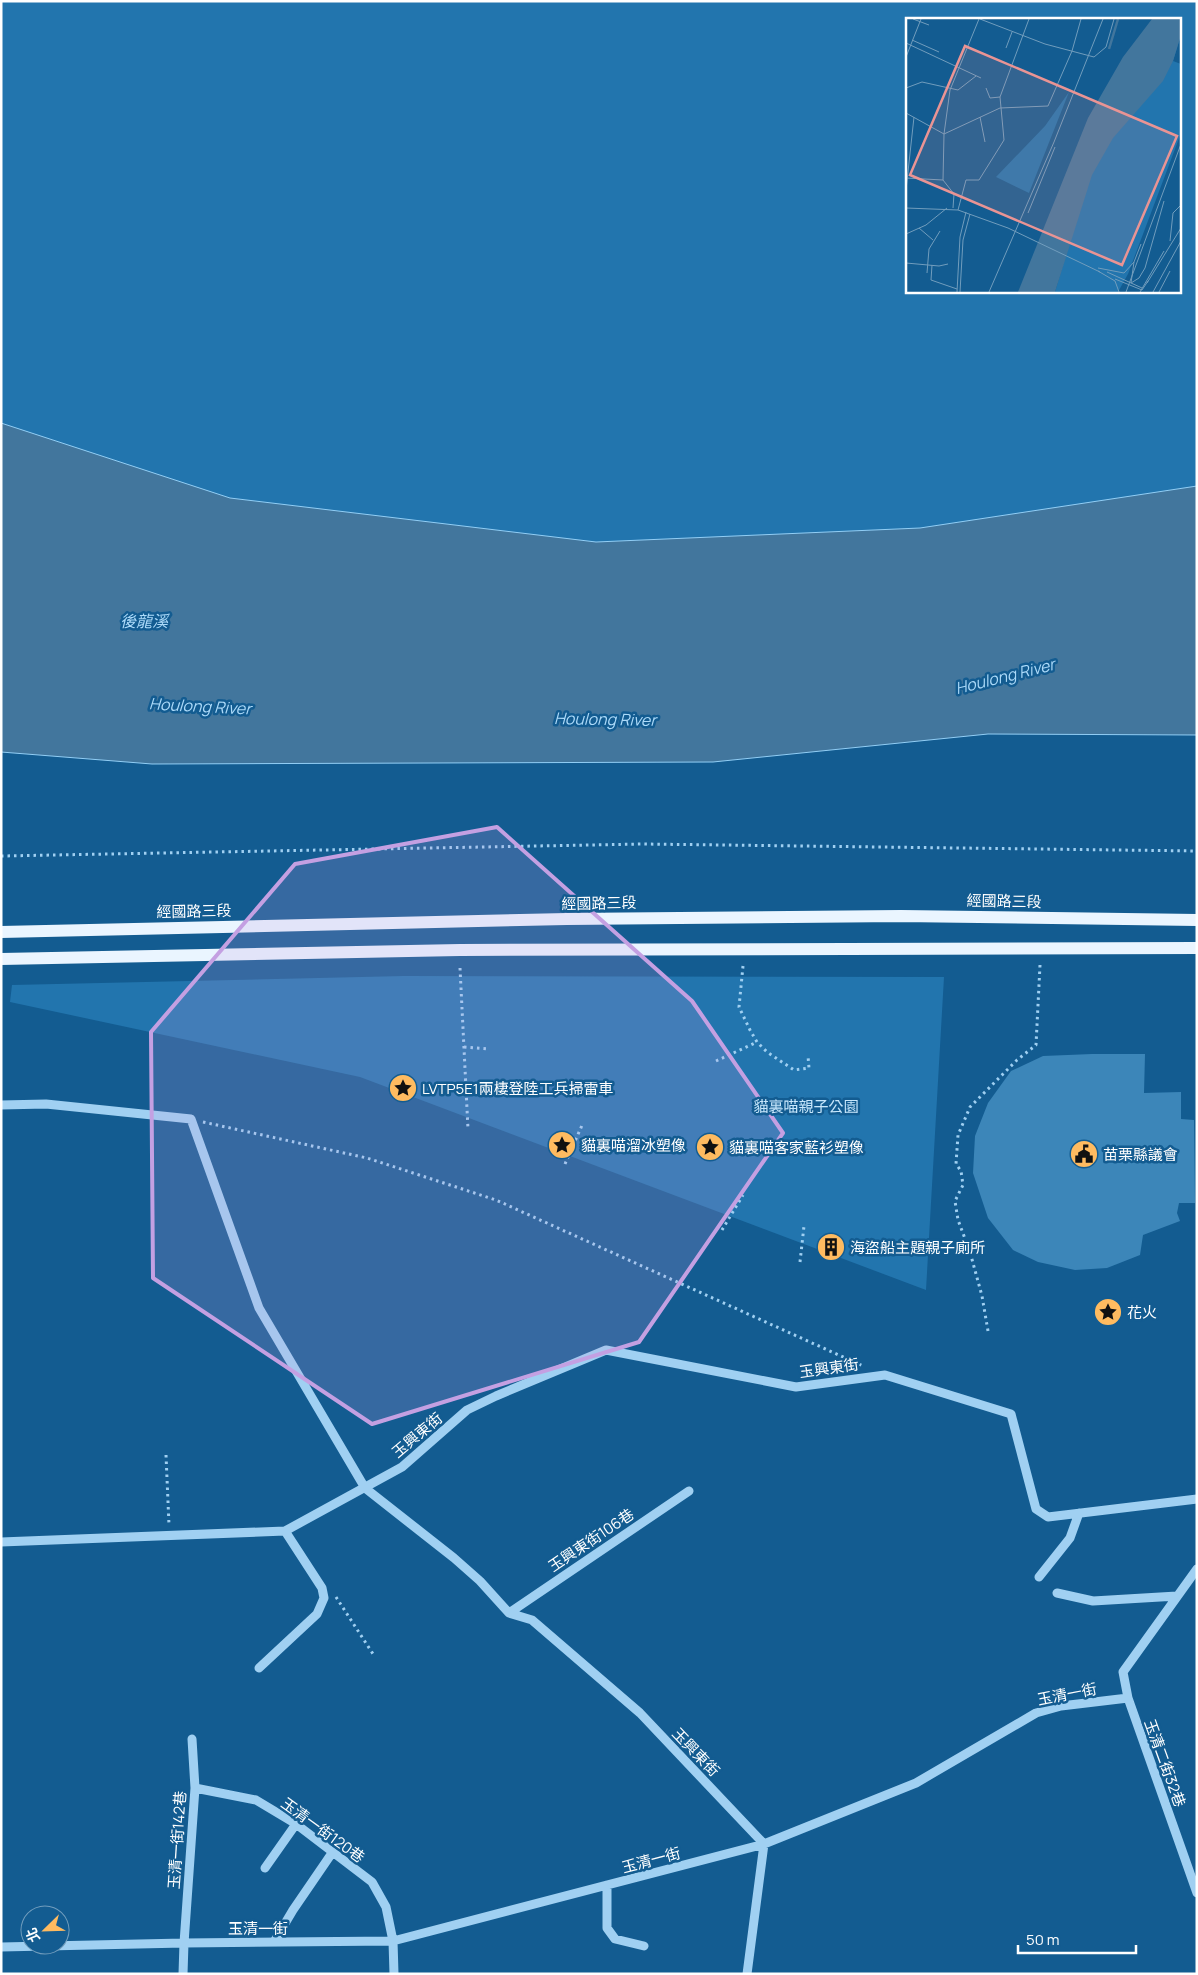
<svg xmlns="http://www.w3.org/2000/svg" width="1198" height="1975" viewBox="0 0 1198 1975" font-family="Manrope,'Noto Sans TC',sans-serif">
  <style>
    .green { fill: #2275ae; fill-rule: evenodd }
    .water { fill: #42769d; stroke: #92cef5 }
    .building { fill: #3c86b9 }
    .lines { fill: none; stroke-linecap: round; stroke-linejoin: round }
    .path { stroke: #a0d0f2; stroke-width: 3; stroke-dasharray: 2.5 4; stroke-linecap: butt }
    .minor { stroke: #a0d0f2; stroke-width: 9 }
    .major { stroke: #eaf5ff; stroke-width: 12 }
    .marked { fill: #c4a0e2; fill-opacity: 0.2; stroke: #c4a0e2; stroke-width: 4; stroke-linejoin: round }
    .labels { text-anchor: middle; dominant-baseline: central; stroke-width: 5; stroke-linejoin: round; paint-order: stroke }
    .street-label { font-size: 15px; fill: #fff; stroke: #135c91 }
    .poi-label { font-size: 15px; fill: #fff; stroke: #135c91; text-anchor: start }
    .park-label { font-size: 15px; fill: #c7e7fc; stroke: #135c91 }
    .water-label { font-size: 16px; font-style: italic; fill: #acdaf9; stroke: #135c91 }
    .inset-river { fill: none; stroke: #42769d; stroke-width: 2.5 }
    .inset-road { fill: none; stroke: #719dbd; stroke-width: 1 }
    .view { fill: #ea9494; fill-opacity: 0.15; stroke: #ea9494; stroke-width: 2.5 }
    .inset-edge { fill: none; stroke: #fff; stroke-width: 2.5 }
  </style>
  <rect width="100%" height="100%" fill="#135c91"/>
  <path class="green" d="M1 1H1197V486L1159 492 954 632 1 630ZM907 19H1179V291H907Z
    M404 976 944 977 926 1290 360 1077 10 1002 12 985Z"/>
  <path class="water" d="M1 423 230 498 596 542 920 528 1197 486V735L988 734 713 762 152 764 1 752Z"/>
  <path class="building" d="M1092 1054H1145L1144 1093 1181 1092V1119L1194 1120 1195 1203H1179L1177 1213 1180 1221 1143 1235 1140 1255 1107 1268 1075 1270 1038 1262 1013 1250 988 1218 973 1173 975 1136 988 1103 1011 1071 1043 1056Z
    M832 1235 838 1237 831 1260 825 1258Z"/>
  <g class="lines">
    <path class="path" d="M1 856 643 844 1197 851
      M743 966 739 1007 750 1030 757 1042 767 1052 794 1070 809 1068 808 1056
      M460 968 468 1129
      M464 1047 488 1049
      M716 1061 757 1042
      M203 1122 367 1158 496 1200 863 1366
      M565 1164 583 1123
      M722 1230 743 1195
      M800 1262 804 1226
      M988 1331 982 1296 970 1252 958 1220 955 1201 963 1185 961 1171 956 1164 958 1135 970 1107 1017 1060 1036 1045 1040 965
      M166 1455 169 1525
      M336 1597 375 1657"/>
    <path class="minor" d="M1 1105 46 1104 191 1119 259 1308 365 1488 454 1558 480 1581 509 1613 532 1620 640 1713 764 1844 747 1974
      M1 1542 285 1531 402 1467 467 1410 496 1396 606 1350 796 1387 885 1375 1011 1414 1036 1509 1048 1517 1197 1499
      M1197 1569 1123 1672 1128 1698 1197 1893
      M1039 1577 1070 1538 1079 1513
      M1057 1593 1093 1601 1177 1596
      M509 1613 689 1491
      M259 1668 317 1614 324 1598 322 1588 285 1531
      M195 1788 256 1800 296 1824 372 1882 386 1907 393 1941 394 1974
      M265 1868 296 1824
      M607 1885V1928L615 1939 644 1946
      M274 1942 293 1910 332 1853
      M1 1947 184 1943 393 1941 764 1844 916 1783 1036 1713 1061 1706 1128 1698
      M183 1974 184 1943 195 1788 192 1739"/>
    <path class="major" d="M1 932 567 919 901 916 1197 920
      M1 959 460 950 1197 948"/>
  </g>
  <path class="marked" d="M497 827 692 1001 783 1133 639 1342 372 1424 153 1278 151 1032 295 864Z"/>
  <defs>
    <symbol id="sight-disc" viewBox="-11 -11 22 22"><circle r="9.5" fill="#ffbb60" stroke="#135c91"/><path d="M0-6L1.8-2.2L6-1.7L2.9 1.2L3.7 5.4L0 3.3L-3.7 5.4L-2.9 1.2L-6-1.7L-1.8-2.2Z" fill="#111"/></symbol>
    <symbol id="civic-disc" viewBox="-11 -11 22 22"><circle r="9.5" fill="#ffbb60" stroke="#135c91"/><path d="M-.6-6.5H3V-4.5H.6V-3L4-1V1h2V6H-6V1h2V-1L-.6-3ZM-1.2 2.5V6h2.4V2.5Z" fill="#111"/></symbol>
    <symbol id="building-disc" viewBox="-11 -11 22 22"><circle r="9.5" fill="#ffbb60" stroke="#135c91"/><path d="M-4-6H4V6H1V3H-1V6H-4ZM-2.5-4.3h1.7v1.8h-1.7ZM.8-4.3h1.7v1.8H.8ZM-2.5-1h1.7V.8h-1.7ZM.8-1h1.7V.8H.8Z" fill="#111"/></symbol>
  </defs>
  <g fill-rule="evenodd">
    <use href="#sight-disc" x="387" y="1072" width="32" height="32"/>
    <use href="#sight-disc" x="546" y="1129" width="32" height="32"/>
    <use href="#sight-disc" x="694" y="1131" width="32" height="32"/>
    <use href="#civic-disc" x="1068" y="1138" width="32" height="32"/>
    <use href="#building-disc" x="815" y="1231" width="32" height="32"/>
    <use href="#sight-disc" x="1092" y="1296" width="32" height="32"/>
  </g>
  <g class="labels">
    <g class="street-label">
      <text transform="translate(1004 901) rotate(1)">經國路三段</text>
      <text transform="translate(599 903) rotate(-1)">經國路三段</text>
      <text transform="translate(194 911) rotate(-1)">經國路三段</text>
      <text transform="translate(829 1368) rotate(-8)">玉興東街</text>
      <text transform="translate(417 1435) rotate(-40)">玉興東街</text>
      <text transform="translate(591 1540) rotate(-34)">玉興東街106巷</text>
      <text transform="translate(1067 1694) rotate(-11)">玉清一街</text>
      <text transform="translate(696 1752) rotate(46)">玉興東街</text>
      <text transform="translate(1165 1763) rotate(70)">玉清二街32巷</text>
      <text transform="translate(323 1830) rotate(36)">玉清一街120巷</text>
      <text transform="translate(177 1840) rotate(-86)">玉清一街142巷</text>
      <text transform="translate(651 1860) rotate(-15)">玉清一街</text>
      <text x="258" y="1928">玉清一街</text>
    </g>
    <g class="poi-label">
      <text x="422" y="1088">LVTP5E1兩棲登陸工兵掃雷車</text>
      <text x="581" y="1145">貓裏喵溜冰塑像</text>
      <text x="729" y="1147">貓裏喵客家藍衫塑像</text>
      <text x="1103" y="1154">苗栗縣議會</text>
      <text x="850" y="1247">海盜船主題親子廁所</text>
      <text x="1127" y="1312">花火</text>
    </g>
    <g class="park-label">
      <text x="806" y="1106">貓裏喵親子公園</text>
    </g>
    <g class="water-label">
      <text x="144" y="621">後龍溪</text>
      <text transform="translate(1005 676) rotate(-14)">Houlong River</text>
      <text transform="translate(200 706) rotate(3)">Houlong River</text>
      <text transform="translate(605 719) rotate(1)">Houlong River</text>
    </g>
  </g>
  <g transform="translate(906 18)">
    <rect width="275" height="275" fill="#135c91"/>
    <path d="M275 1V17L267 43 275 46V115L222 256 212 274H149L165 220 160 192ZM163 74 123 175 90 159 139 108Z" fill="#2275ae"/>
    <path d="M246 1H275V17L267 43 257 63 207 120 186 157 149 274H112L182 100 217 39Z" fill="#42769d"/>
    <path class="inset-river" d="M203 31 212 1"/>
    <path class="inset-road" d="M7 1 23 7M74 1 139 26 188 39 200 29 208 1M6 22 33 34M0 25 75 60M100 30 106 14M0 39 15 1M0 70 16 64 52 72 70 58M80 70 84 80 94 79M0 95 38 116 94 90 142 88 166 33 175 1M74 99 79 124M0 160 37 162M37 162 38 116 44 72 73 1M37 162 48 176 47 190M0 172 8 99M0 190 52 192 102 210 194 254M52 192 60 162H73L98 122 94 79 123 1M122 195 149 129M13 210 27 222M0 216 20 207 41 190M264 223 267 195 275 187M228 244 225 265 233 260 239 250 258 183M0 245 33 248 42 246M26 247 25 262 51 271M192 250 218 255 228 244 235 226M192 253 209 263 213 274M201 254 236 270M21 255 23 231 34 213M209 261 236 272 242 263M241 265 275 210M51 274 54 219 60 194M54 274 57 222 64 196M83 274 148 124 197 1M220 274 275 126M234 274 258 233M247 274 275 223M253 274 264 253"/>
    <path class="view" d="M59 28 271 118 216 247 4 157Z"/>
    <rect width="275" height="275" class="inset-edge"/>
  </g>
  <rect width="1198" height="1975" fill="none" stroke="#ffffff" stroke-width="5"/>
  <g transform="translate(45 1930) rotate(247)"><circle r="24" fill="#135c91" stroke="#719dbd"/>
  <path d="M0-4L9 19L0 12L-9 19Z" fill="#ffbb60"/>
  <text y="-8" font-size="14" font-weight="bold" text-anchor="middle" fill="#ffffff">北</text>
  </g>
  <path d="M1018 1945v8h118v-8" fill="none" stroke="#ffffff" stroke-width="2.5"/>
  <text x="1026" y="1945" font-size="15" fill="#ffffff" stroke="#135c91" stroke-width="4" paint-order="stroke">50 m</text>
</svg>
